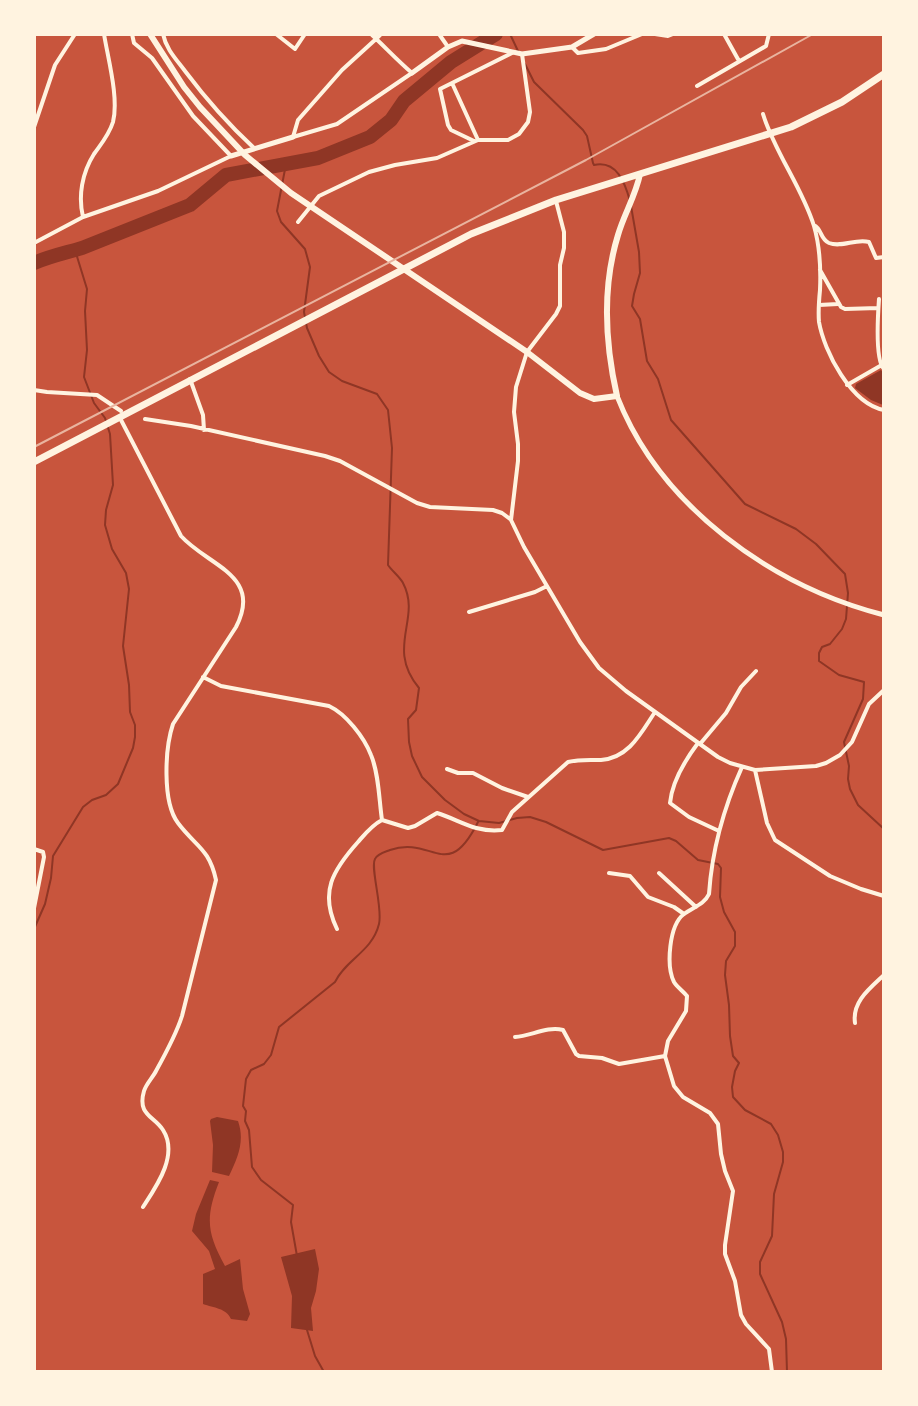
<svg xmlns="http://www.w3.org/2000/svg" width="918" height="1406" viewBox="0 0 918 1406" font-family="'Zilla Slab',serif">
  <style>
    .water { fill: #8f3625 }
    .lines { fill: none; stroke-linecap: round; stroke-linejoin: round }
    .stream { stroke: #8f3625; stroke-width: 2 }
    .river { stroke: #8f3625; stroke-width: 14 }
    .minor { stroke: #fff3e0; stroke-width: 4 }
    .tertiary { stroke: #fff3e0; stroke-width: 5 }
    .secondary { stroke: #fff3e0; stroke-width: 6 }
    .trunk { stroke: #fff3e0; stroke-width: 7 }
    .rail { stroke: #e9b49f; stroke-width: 2 }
  </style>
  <rect width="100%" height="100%" fill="#c8553d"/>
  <path class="water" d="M881 370 883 373V405L871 400 855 388 856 384Z
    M217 1117 238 1121C245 1141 238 1157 229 1176L212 1172 213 1145 210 1121 211 1119Z
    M210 1180 219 1182C205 1218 207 1233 225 1266L240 1259 243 1289 250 1314 247 1321 231 1319C226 1308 214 1308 203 1304V1274L215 1269 209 1251 192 1231 196 1214Z
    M315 1249 319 1269 316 1291 311 1308 313 1331 291 1328 292 1296 281 1257Z"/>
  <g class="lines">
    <path class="stream" d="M510 34 518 51
      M525 64 534 82 583 130 587 136 593 163 594 165C617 160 625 183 630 201
      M286 164 277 211 281 222 305 249 310 267 304 312 307 328 319 356 329 372 342 381 377 394 388 410 392 448 388 565C392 571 400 577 403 583 422 619 385 647 419 688L416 710 408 719 409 742 412 756 422 777 445 800 464 814 479 821 499 823 517 818 530 817 546 822 603 850 669 838 676 841 698 860 718 864 721 868 720 897 724 912 735 932V946L726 961 725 975 729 1005 730 1036 733 1056 739 1063 735 1071 732 1087 733 1097 745 1110 771 1124 778 1135 783 1152V1162L774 1194 772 1236 760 1262V1274L782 1322 786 1339 787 1372
      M631 206 639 252 640 273 634 294 632 306 640 319 647 361 658 379 671 420 745 504 796 529 816 544 845 574 848 593 846 619 842 629 830 644 822 647 819 653V661L839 675 864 682 863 699 844 742 849 766 848 779 850 789 858 805 884 829
      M34 929 45 904 51 878 53 856 83 807 92 800 106 795 118 784 133 748 135 737V725L130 712 129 685 123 646 129 589 126 573 112 549 105 525 106 510 113 485 110 434 105 418 94 403 84 377 87 350 85 311 87 289 75 250
      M297 1256 291 1222 293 1205 261 1180 252 1167 249 1130 245 1121 246 1111 243 1106 246 1079 251 1070 264 1064 271 1055 279 1027 335 982C346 959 372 952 379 924 383 908 370 867 375 859 377 854 385 852 390 850 433 835 447 884 478 822
      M307 1330 315 1356 324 1372"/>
    <path class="river" d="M34 263C50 256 65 253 82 248L190 205 226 175 318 158 370 137 391 120 404 101 451 62 496 34"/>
    <path class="minor" d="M163 34C166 49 176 59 185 71 206 99 228 124 254 148
      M276 34 295 49 305 34
      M371 34C385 47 398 61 412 73L337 124 293 137 298 120 342 70 376 39 381 34
      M439 34 448 47
      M655 34 668 36 673 34
      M724 34 739 61
      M572 47 578 53 606 49 642 34
      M452 83 478 140
      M697 86 766 46 769 34
      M763 114C775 153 802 187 814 226 820 247 821 268 820 290 819 300 818 311 819 322 824 351 851 404 884 410
      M34 127 55 65 75 34
      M474 141 451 130 448 125 440 89 512 53
      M556 201 564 232V248L560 265V306L556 314 527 352 516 387 514 412 518 444V461L511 520 524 547 580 642 599 668 626 691 718 757 730 763 755 770 816 766 826 763 840 755 852 742 869 704 884 690
      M83 217C78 196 82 173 94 154 101 144 109 135 113 122 119 98 108 59 104 34
      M298 222 319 196 369 172 395 165 437 158 478 140H508L519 134 528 122 530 112 522 54
      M814 225C822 229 820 239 829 243 842 248 856 238 869 242L876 258 884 257
      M34 243 83 217 158 191 231 156 193 116 152 58 134 43 132 34
      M820 270 841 307 845 309 878 308
      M879 299C878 313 875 360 884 369
      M819 305 838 304
      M190 379 203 415 204 430
      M847 385 880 366
      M34 390 47 392 97 395 121 411
      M120 418 181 536C208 566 263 575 236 627L173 724C165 748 162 802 178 823 196 847 209 848 216 880L182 1016C176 1035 166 1053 156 1071 153 1077 146 1084 144 1091 137 1115 154 1116 163 1130 179 1155 156 1187 143 1207
      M145 419 191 426 325 456 340 461 417 503 430 507 493 510 502 513 510 519
      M469 612 535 592 547 586
      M203 677 221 686 329 706C346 714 364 737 371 755 379 774 379 800 382 820
      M698 743C686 759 672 782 670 803L689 817 719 831
      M700 744 726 713 741 687 756 671
      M742 767C724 807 712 850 709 894 704 905 693 907 684 914 669 925 666 966 674 982 677 987 683 991 687 996L686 1011 668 1041 665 1056 674 1086 683 1097 710 1113 718 1124 721 1154 725 1171 733 1191 725 1245V1254L735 1281 741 1315 746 1324 769 1349 772 1372
      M447 769 458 773H473L502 788 528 797
      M755 770 767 823 775 840 830 876 861 889 884 896
      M382 820 408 828 415 826 437 813C460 820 475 833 502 830L512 812 568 762C580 759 590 760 601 760 629 758 641 733 655 712
      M34 849 43 852 44 857 34 908
      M609 873 630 876 648 897 674 907 684 914
      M659 873 696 907
      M337 929C319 892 333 870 358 842 365 834 372 825 382 820
      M855 1023C852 1002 869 989 884 975
      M515 1037C531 1036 547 1026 563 1030L576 1054 579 1056 602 1058 619 1064 665 1056"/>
    <path class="tertiary" d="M412 73 448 47 462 41 522 54 572 47 594 34
      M231 156 293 137
      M617 396C660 506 771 586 884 615"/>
    <path class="secondary" d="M150 34 184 87 200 107 245 155 291 193 527 352 580 393 594 399 617 396C605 343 602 287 618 235 624 214 636 195 640 174"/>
    <path class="trunk" d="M34 462 471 234 556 200 791 127 842 102 884 74"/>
    <path class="rail" d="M34 447 586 160 813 34"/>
  </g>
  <rect width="918" height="1406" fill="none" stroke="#fff3e0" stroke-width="72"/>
</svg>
